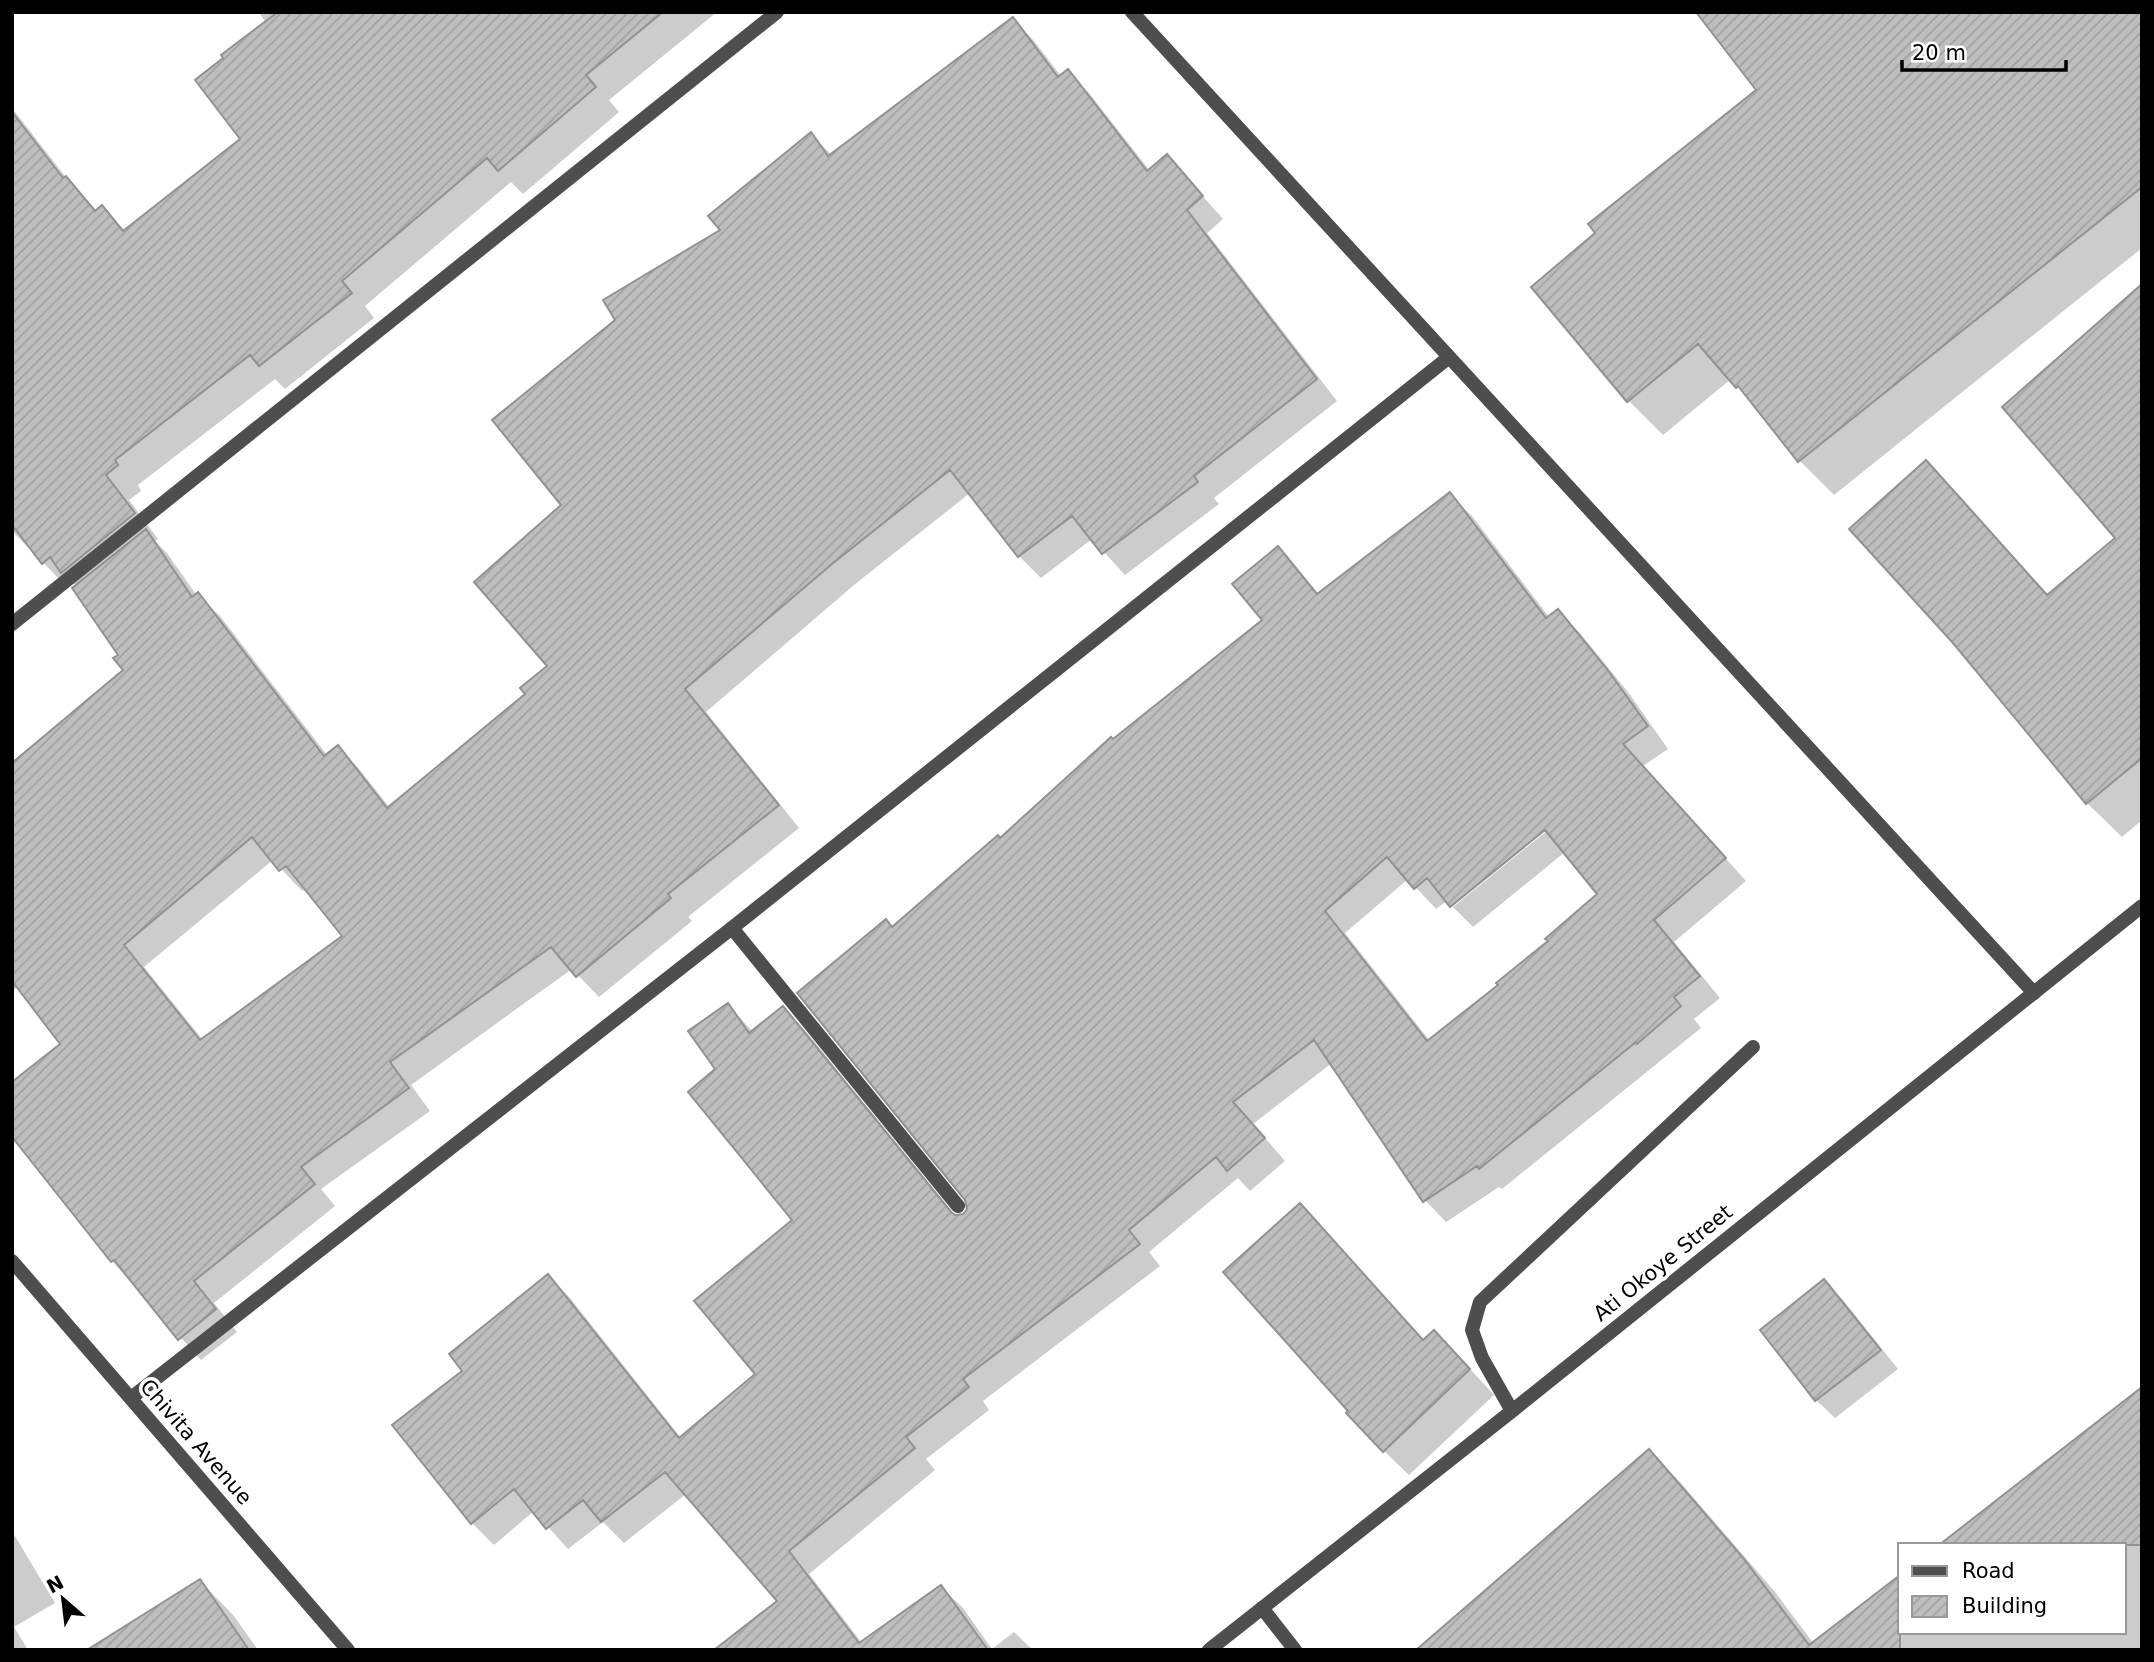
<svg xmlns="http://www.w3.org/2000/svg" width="2154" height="1662" viewBox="0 0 2154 1662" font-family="'DejaVu Sans',sans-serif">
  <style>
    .shadow { fill: #0003; fill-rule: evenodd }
    .building { fill: url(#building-hatch); stroke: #929292; stroke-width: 2; fill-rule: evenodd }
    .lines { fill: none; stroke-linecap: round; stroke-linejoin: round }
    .service { stroke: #4e4e4e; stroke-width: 14 }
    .minor { stroke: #4e4e4e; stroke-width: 14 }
    .tertiary { stroke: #4e4e4e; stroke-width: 14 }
    .labels { text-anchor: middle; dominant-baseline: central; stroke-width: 7; stroke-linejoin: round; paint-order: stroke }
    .street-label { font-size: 21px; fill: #000; stroke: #fff }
  </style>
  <defs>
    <pattern id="building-hatch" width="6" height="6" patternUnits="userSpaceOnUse" patternTransform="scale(1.75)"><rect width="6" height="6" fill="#bebebe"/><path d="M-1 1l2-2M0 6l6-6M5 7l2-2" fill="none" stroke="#a2a2a2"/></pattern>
  </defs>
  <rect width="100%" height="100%" fill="#fff"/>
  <path class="shadow" d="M259 12H717L609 100 619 112 523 194 511 182 365 306 374 318 285 389 275 379 138 485 141 491 129 500 158 539 155 541 167 553 197 596 220 616 327 755 338 747 359 769 390 808 527 694 550 666 564 506 723 230 811 135 832 155 1013 19 1034 41 1061 76 1067 71 1089 93 1150 171 1167 156 1223 219 1207 233 1337 401 1214 498 1219 504 1125 575 1092 539 1041 578 1019 556 970 493 854 585 706 712 799 828 688 917 692 921 599 997 572 969 411 1085 430 1111 321 1189 335 1206 214 1303 237 1332 201 1360 112 1261 63 1044 19 986 12 991V765L125 671 120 655 77 586 73 583 67 587 12 531V108L68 180 97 211 102 208 126 232 243 139 266 23ZM273 860 302 891 306 888 344 936 203 1040 144 967Z
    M2142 12V248L1834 495 1800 461 1752 402 1731 379 1663 435 1629 401 1534 288Z
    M2142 286V820L2122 837 2087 803 1926 462 1960 496 2049 596 2118 539Z
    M1450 495 1472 516 1549 617 1557 611 1579 632 1628 692 1668 749 1643 766 1746 881 1674 942 1720 998 1694 1019 1701 1028 1502 1189 1499 1187 1446 1222 1425 1200 1332 1063 1253 1124 1285 1161 1250 1191 1238 1178 1149 1252 1160 1266 983 1401 989 1410 926 1459 935 1470 809 1574 862 1643 941 1587 963 1608 992 1649 1014 1632 1033 1650H717L779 1602 686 1494 624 1543 603 1522 568 1549 534 1511 494 1545 472 1523 395 1425 464 1371 548 1276 570 1298 681 1438 757 1374 794 1220 718 1070 728 1005 753 1032 783 1008 804 1029 956 1216 966 1214 969 1205 893 929 1000 840 1113 741 1264 620 1278 548 1319 595ZM1551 823 1553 826 1453 907 1473 927 1565 852 1599 894 1500 986 1430 1041 1345 933 1408 879 1436 909Z
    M1824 1281 1843 1300 1898 1369 1835 1418 1816 1400Z
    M1424 1342 1459 1357 1494 1395 1409 1475 1384 1451Z
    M2142 1390V1650H1456L1649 1451 1680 1482 1775 1592 1814 1644 1900 1577V1632H2124V1545Z
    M12 1531 55 1603 14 1627 28 1650H12Z
    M200 1581 234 1616 258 1650H90Z"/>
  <path class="building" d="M278 12H663L586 75 596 87 498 171 487 158 342 281 352 293 259 366 250 355 115 460 118 465 106 475 135 513 61 573 50 557 42 564 12 525V112L63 178 66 176 95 211 102 205 123 231 240 139 195 80 223 58 221 55Z
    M1696 12H2142V187L1798 462 1738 386 1736 388 1698 344 1627 402 1531 287 1595 233 1588 224 1756 90Z
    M1013 17 1058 77 1068 69 1147 171 1167 154 1203 196 1187 210 1317 379 1194 476 1198 482 1102 554 1072 516 1018 557 950 470 832 564 685 689 779 805 668 894 671 898 576 977 551 947 390 1062 409 1088 301 1167 315 1184 194 1281 216 1309 178 1340 114 1260 111 1262 12 1137V1082L60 1044 12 981V763L123 670 113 658 118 655 72 588 146 529 192 597 198 592 324 756 338 745 387 808 525 694 520 688 547 666 474 582 561 505 492 420 615 320 603 300 720 230 708 216 811 132 828 156ZM252 837 279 871 286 866 342 936 200 1040 124 945Z
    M2142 284V758L2086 804 1953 643 1849 529 1926 460 2047 595 2115 538 2002 407Z
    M1450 492 1546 618 1558 609 1607 669 1648 726 1623 744 1726 858 1654 920 1700 976 1674 997 1681 1006 1637 1044 1636 1042 1479 1169 1477 1166 1423 1202 1314 1040 1233 1102 1265 1138 1227 1171 1216 1157 1129 1230 1140 1244 963 1379 969 1387 906 1437 915 1448 789 1551 859 1643 941 1585 988 1650H714L777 1601 665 1472 601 1522 583 1500 546 1529 514 1489 471 1524 392 1425 462 1371 449 1354 548 1274 679 1438 755 1374 694 1301 792 1220 688 1092 715 1069 688 1031 728 1003 749 1033 783 1006 951 1212 955 1215 963 1214 967 1209 965 1200 797 993 886 919 892 927 998 835 1000 838 1111 737 1113 739 1262 620 1232 584 1278 546 1317 594ZM1545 830 1597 894 1545 939 1548 941 1496 983 1498 985 1427 1041 1325 911 1387 857 1414 889 1427 878 1450 907Z
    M1300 1203 1423 1340 1434 1330 1470 1369 1383 1452 1346 1413 1348 1411 1223 1272Z
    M1824 1279 1881 1350 1815 1401 1760 1330Z
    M2142 1387V1545H1939Z
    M1649 1449 1744 1559 1809 1645 1900 1575V1650H1416Z
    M200 1579 249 1650H87Z"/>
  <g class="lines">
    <path class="service" d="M732 928 958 1206
      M1512 1411 1482 1358 1472 1330 1480 1302 1753 1047"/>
    <path class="minor" d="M1132 12 2034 993
      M12 624 777 12
      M12 1261 348 1650
      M131 1398 732 928 1448 358
      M1262 1608 1295 1650"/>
    <path class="tertiary" d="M1209 1650 1512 1411 2142 906"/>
  </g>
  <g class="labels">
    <g class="street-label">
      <text transform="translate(1663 1263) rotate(-39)">Ati Okoye Street</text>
      <text transform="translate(196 1442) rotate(49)">Chivita Avenue</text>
    </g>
  </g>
  <rect width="2154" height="1662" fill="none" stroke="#000000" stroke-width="28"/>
  <rect x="1898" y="1543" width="228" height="91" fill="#ffffff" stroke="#999999" stroke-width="2"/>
  <rect x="1912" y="1566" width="35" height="10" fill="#4e4e4e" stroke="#999999" stroke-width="2"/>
  <text x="1962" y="1578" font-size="21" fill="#000000">Road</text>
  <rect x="1912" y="1596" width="35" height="21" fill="url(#building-hatch)" stroke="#999999" stroke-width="2"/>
  <text x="1962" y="1613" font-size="21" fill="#000000">Building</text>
  <g transform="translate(63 1599) rotate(332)" stroke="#ffffff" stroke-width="5" paint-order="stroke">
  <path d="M0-5L12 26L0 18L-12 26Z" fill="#000000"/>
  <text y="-10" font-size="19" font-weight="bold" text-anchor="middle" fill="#000000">N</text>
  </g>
  <path d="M1902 60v10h164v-10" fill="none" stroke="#000000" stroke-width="3.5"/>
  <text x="1912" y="60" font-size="21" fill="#000000" stroke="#ffffff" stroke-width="5" paint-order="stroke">20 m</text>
</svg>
